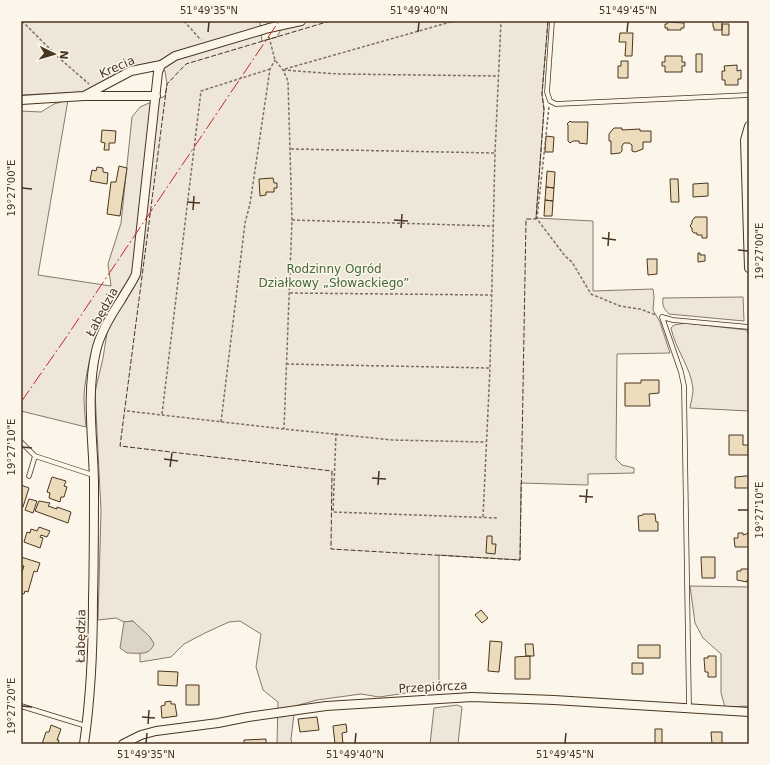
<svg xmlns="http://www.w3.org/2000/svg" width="770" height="765" viewBox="0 0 770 765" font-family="'DejaVu Sans',sans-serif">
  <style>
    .green { fill: #ede6d9; stroke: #887966 }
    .water { fill: #dcd4c6; stroke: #887966 }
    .building { fill: #ecdcbc; stroke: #4a3520 }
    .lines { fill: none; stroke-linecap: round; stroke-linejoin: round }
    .lane-casing { stroke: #4a3520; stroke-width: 5.5 }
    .street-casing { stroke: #4a3520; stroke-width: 10 }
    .path { stroke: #7f6f5c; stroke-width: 1.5; stroke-dasharray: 3 2; stroke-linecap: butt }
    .lane { stroke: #fbf6e9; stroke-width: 4 }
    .street { stroke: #fbf6e9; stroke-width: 8 }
    .fence { stroke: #4a3520; stroke-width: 1; stroke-dasharray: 5 2; stroke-linecap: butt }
    .power { stroke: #c62828; stroke-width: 1; stroke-dasharray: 14 3 2 3; stroke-linecap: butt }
    .ticks { fill: none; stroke: #4a3520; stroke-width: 1.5 }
    .labels { text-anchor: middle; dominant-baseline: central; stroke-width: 3; stroke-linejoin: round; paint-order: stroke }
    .street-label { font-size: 12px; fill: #4a3520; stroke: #fbf6e9 }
    .park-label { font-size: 12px; fill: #436837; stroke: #fbf6e9 }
    .neatline { fill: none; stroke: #4a3520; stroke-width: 1.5 }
    .ticks-label { font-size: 10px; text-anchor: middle; fill: #4a3520 }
  </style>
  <rect width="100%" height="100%" fill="#fbf6e9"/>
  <path class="green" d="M21 21H260L262 41 277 37 285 21H548L542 94 544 109 536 218 593 221V291L653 289 654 297 653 310 660 322 670 353 617 354 616 459 622 465 634 468V473L588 474V485L521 483 520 560 439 555V688L379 697 361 694 317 700 295 706 291 739 292 744H277L278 702 263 690 256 667 261 634 240 621 229 622 205 633 184 644 171 657 140 662V653L147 652 133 621 124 622 116 618 98 620 101 511 95 392 103 358 107 333 104 319C94 338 85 374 84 396 84 406 85 417 86 427L21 411V111L41 112 54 104 68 100 38 275 111 286 108 264 121 223 132 117 140 107 165 96 167 84 165 71 154 62 126 68 84 92 21 95Z
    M743 297 744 321 669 314C664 309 662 306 663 298Z
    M685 323 747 330 749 337V411L690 408C691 402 693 395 693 389 691 367 675 349 671 328L674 325Z
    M690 586 749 587V706L725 707 721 693V654L703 638 695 623Z
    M457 705 462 707 458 744H430L434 708Z"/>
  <path class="water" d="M133 621 150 637 154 644C150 656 137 653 127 653L120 648 124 622Z"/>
  <path class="building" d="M714 21H722V30H714V27H713V22Z
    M668 22 684 23V28H681V30H667L668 28H665V24H667Z
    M722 24H729V35H722Z
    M620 33H633L632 56H625L626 42H619Z
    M696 54H702V72H696Z
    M665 56H682V62H685V66H682V72H665V66H662V62H665Z
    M621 61H628V78H618V66H621Z
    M737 65V71L741 70V79H738V85H725V80H722V71H725L724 66Z
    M570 121 571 122H588L587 144 579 143V141H573L570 143 568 141V125L567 124Z
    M614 128H622V130L640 129V131H651V142H643V149L635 152 632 151V145L629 143H624L622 146V151L620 153 611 154V141H609V134Z
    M102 130 116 131 115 143H109V150H104L105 143 101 142Z
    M546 136 554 137 553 152H545Z
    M119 166 127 168 120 216 107 214 111 182H116Z
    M97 167 103 168V172L108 173 107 184 90 181 92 170 96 171Z
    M547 171 555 172 554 188 546 187Z
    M273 178 274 183H277V188H274V192H266V195L260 196 259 179Z
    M670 179H678L679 202H671Z
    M708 183V196L693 197V184Z
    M546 187 554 188 553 201 545 200Z
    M545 200 553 201 552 216H544Z
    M695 217H707V238H702V235H697V233H694L692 231V228L690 226 692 223V221Z
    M698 253H700V255H705V261L698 262Z
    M647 259H657V274L648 275Z
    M641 380H659V393L649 394 650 406H625V383H641Z
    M729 435H743V445H749V455H729Z
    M746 476H749V488H735V477Z
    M52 477 66 481 64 486 67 487 64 497H61L60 502 49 498 50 493 47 492Z
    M21 485 29 488 23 507H21Z
    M29 499 37 501 33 513 25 510Z
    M39 501 50 503 48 506 57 509V507L71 512 68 523 35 511Z
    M643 514H655L656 522H658V531H639L638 516 643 515Z
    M39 527 50 531 47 537 41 535 40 537 43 538 40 548 24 542 27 532 30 533 31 529 37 531Z
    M738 533H743V535L749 533V547H735L734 538H738Z
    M487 536H492V544H496L495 554 486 553Z
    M21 557 40 563 37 572 34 571 28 592 25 591 24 594 21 593V575L24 566 21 565Z
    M701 557H715V578H702Z
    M741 569H749V580H747V582L737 580V571H741Z
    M481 610 488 618 482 623 475 615Z
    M490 641 502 642 499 672 488 671Z
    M525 644H533L534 656H526Z
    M638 645H660V658H638Z
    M530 656V679H515V657Z
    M708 656H716V677H708V672H705L704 658H708Z
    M632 663H643V674H632Z
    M158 671 178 672 177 686 158 685Z
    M186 685H199V705H186Z
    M171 701V704H175L177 716 162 718 161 706 165 705V702Z
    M317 717 319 730 300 732 298 719Z
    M346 724 347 732 342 733 343 744H335L333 726Z
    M51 725 61 729 57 740H59L58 744H42L46 732H49Z
    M655 729H662V744H655Z
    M711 732H722V744H712Z
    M266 739V744H244V740Z"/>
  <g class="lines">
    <defs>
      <path id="lane" d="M552 21 547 92 550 101 556 104 749 95
        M662 317 681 372 684 386 689 708
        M662 317 673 320 749 327
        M21 442 35 456
        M29 476 35 456 93 475
        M21 706 86 726"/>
      <path id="street" d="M156 96H84L131 71 161 65
        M21 100 84 96
        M749 126 745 140 749 268
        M84 744C91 696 93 648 93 599 94 560 94 520 94 481 93 438 86 394 96 351 100 333 111 315 121 300 126 291 132 283 136 274L158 72 161 65 175 56 269 28 301 21
        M123 744 141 735 156 731 218 723 248 717 326 706 472 697 554 700 749 712"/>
    </defs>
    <use href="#lane" class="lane-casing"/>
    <use href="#street" class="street-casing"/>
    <path class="path" d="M22 21 58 57 89 84
      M184 21 201 40
      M269 37 275 60 283 70 288 81 292 220 284 429
      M285 69 454 21
      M283 70 338 74 498 76
      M549 107 537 219 565 256 572 262 591 294 620 306 640 309 656 315
      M291 149 495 153
      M292 220 493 226
      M290 293 492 295
      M286 364 490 368
      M127 411 284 429 392 440 486 442
      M162 414 201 91 270 69
      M221 422 245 223 250 204 270 69 275 60
      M336 433 333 512 498 518
      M483 517 490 368 495 153 501 21"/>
    <use href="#lane" class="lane"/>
    <use href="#street" class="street"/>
    <path class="fence" d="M330 21 186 64 167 84 120 446 332 471 331 549 520 560 526 219H536L544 109 542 94 548 21"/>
    <path class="power" d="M21 402 65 339 279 21"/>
  </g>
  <path class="ticks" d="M208 32 209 22M418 32 419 22M627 32 628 22M22 188 32 189M187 202 200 203M193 210 194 196M394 220 408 221M401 228 402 214M602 238 616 240M608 246 609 232M738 250 748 251M22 447 32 448M164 459 178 461M170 467 172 453M372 478 386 479M378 485 379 471M579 496 593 497M586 503 587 489M738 510H748M22 706 32 707M142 717 155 718M148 724 149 710M146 743 147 733M355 743 356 733M565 743 566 733"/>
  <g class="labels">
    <g class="street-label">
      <text transform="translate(117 67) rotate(-24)">Krecia</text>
      <text transform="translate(102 312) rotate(-62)">Łabędzia</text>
      <text transform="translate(81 636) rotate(-89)">Łabędzia</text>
      <text transform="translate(433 687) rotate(-3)">Przepiórcza</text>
    </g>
    <g class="park-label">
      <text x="334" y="269">Rodzinny Ogród<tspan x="334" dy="14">Działkowy „Słowackiego”</tspan></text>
    </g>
  </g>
  <rect width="770" height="765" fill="none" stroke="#fbf6e9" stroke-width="44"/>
  <g transform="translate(54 54) rotate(95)" stroke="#fbf6e9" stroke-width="3" paint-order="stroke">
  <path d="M0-3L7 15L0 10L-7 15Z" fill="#4a3520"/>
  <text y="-6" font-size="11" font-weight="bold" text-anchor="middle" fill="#4a3520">N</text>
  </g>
  <rect x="22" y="22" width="726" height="721" class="neatline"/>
  <g class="ticks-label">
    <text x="209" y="14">51°49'35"N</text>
    <text x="419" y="14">51°49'40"N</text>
    <text x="628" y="14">51°49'45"N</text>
    <text transform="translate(11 188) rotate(-90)" y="4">19°27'00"E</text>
    <text transform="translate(759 251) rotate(-90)" y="4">19°27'00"E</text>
    <text transform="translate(11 447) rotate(-90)" y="4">19°27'10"E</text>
    <text transform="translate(759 510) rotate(-90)" y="4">19°27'10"E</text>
    <text transform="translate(11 706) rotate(-90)" y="4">19°27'20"E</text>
    <text x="146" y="758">51°49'35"N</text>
    <text x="355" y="758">51°49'40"N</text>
    <text x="565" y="758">51°49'45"N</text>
  </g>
</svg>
